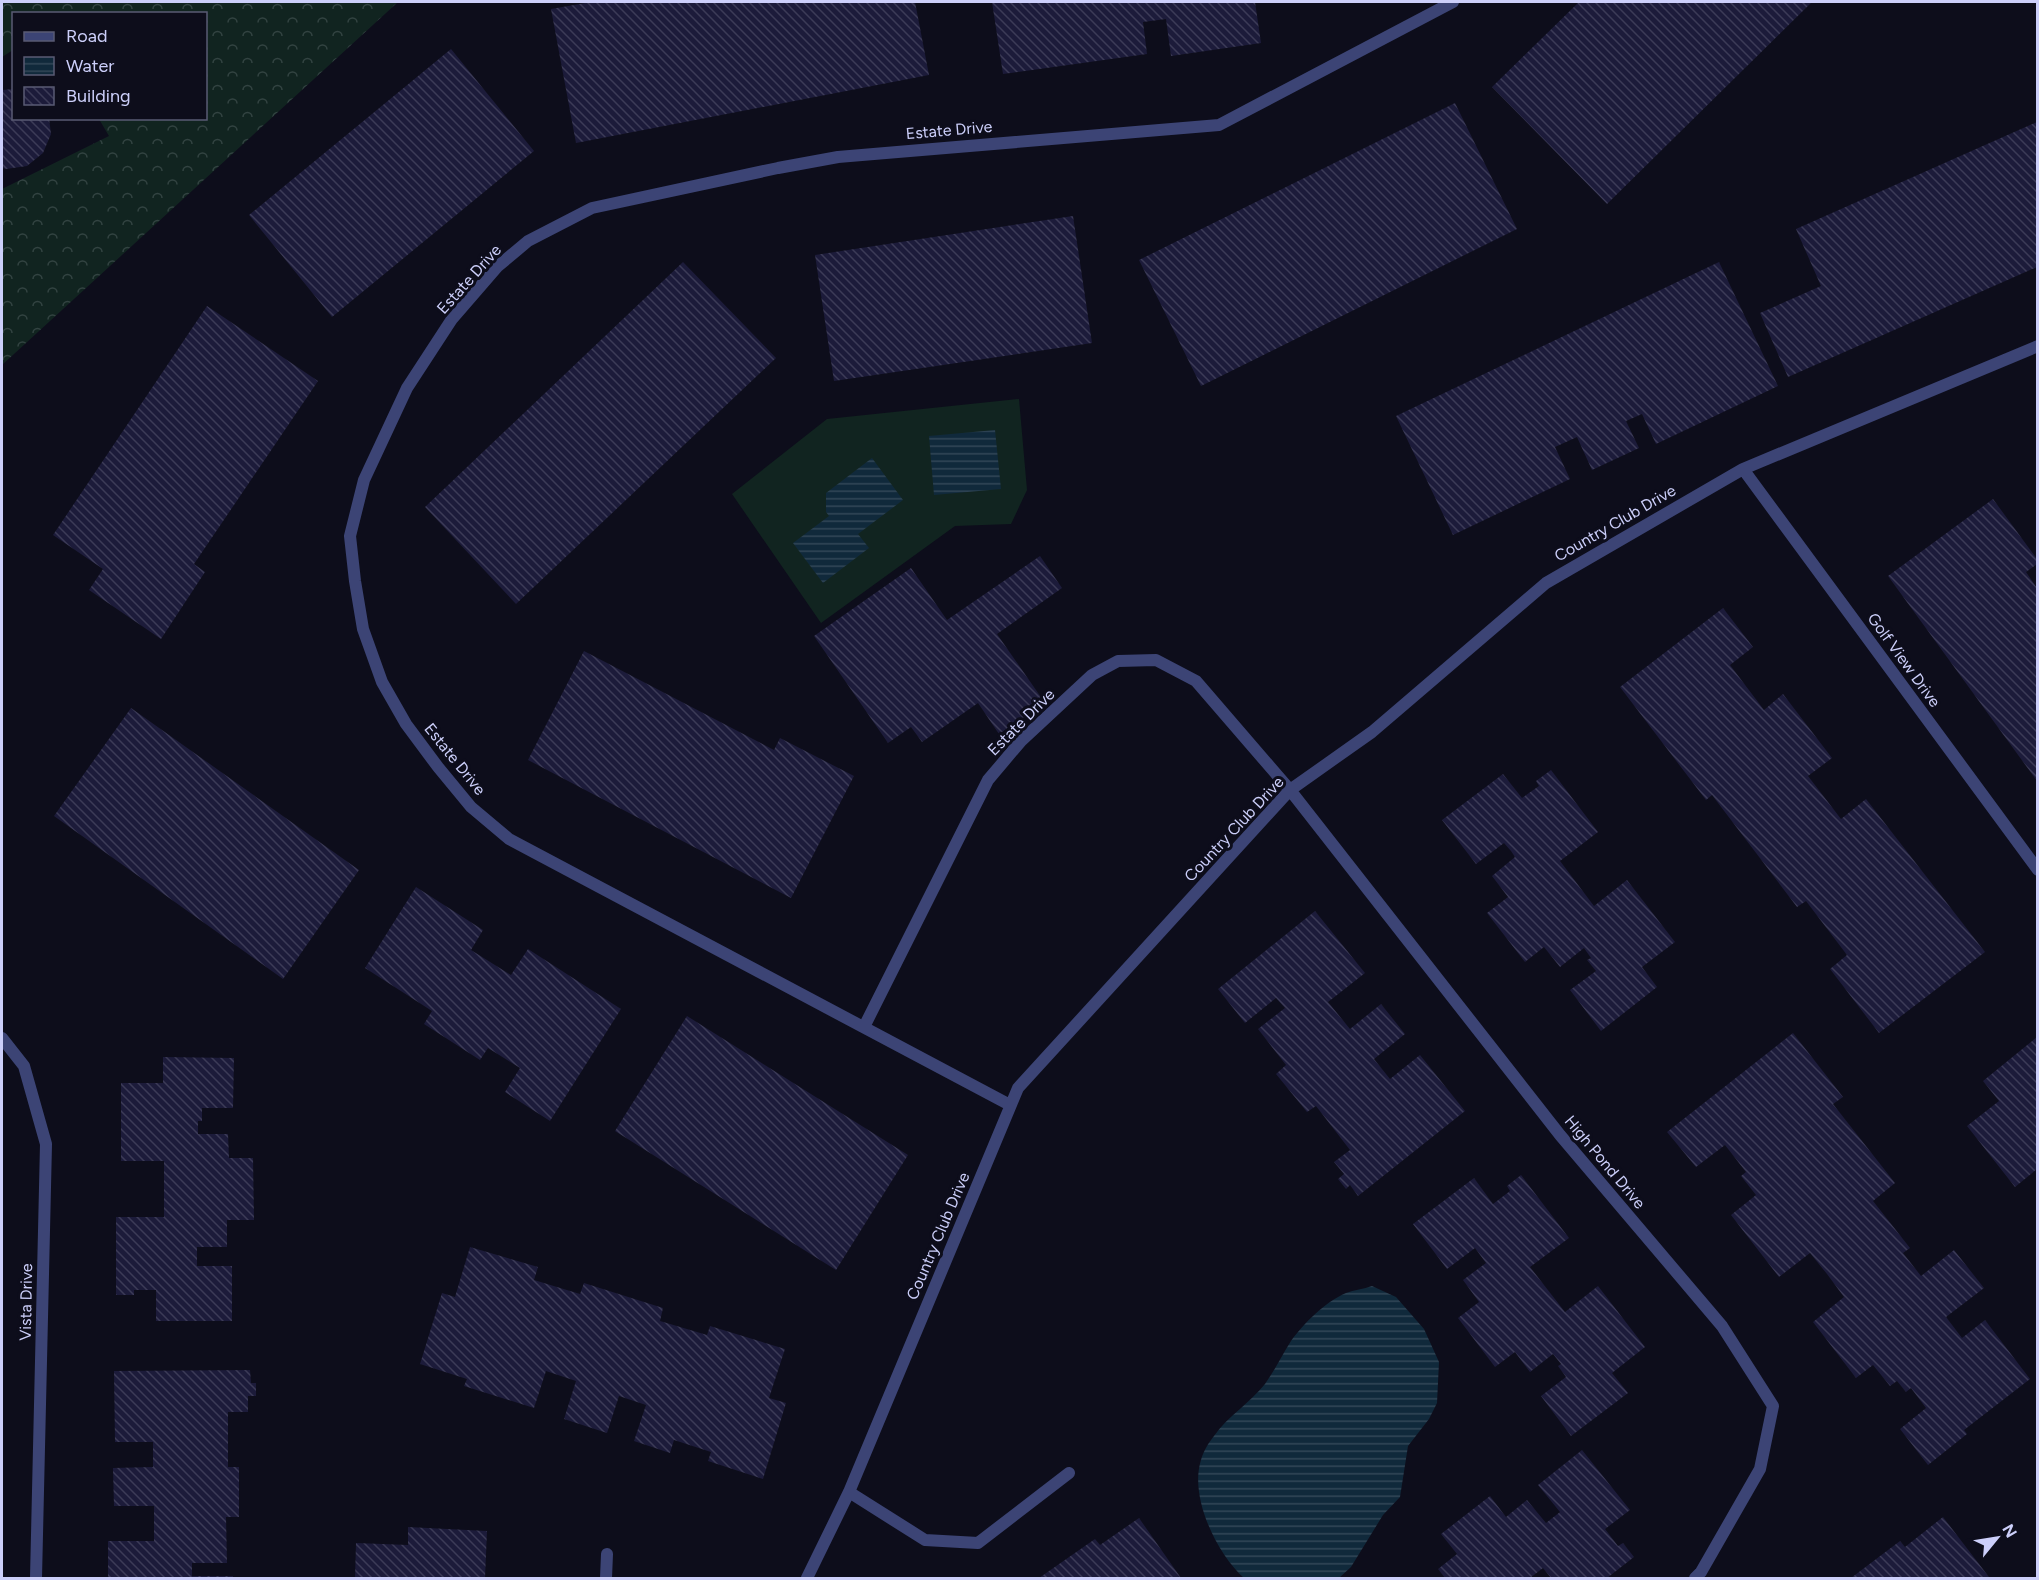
<svg xmlns="http://www.w3.org/2000/svg" width="2039" height="1580" viewBox="0 0 2039 1580" font-family="Figtree,sans-serif">
  <style>
    .forest { fill: url(#forest-crowns) }
    .pitch { fill: #112420 }
    .water { fill: url(#water-rules) }
    .building { fill: url(#building-back-hatch) }
    .lines { fill: none; stroke-linecap: round; stroke-linejoin: round }
    .street { stroke: #3c4475; stroke-width: 12 }
    .labels { text-anchor: middle; dominant-baseline: central; stroke-width: 6; stroke-linejoin: round; paint-order: stroke }
    .street-label { font-size: 16px; fill: #cccffa; stroke: #0d0d1b }
  </style>
  <defs>
    <pattern id="forest-crowns" width="20" height="18" patternUnits="userSpaceOnUse" patternTransform="scale(1.5)"><rect width="20" height="18" fill="#112420"/><path d="M2 6a3 3 0 1 1 6 0M12 15a3 3 0 1 1 6 0" fill="none" stroke="#324341"/></pattern>
    <pattern id="water-rules" width="6" height="5" patternUnits="userSpaceOnUse" patternTransform="scale(1.5)"><rect width="6" height="5" fill="#10293b"/><path d="M0 2.5h6" fill="none" stroke="#324758"/></pattern>
    <pattern id="building-back-hatch" width="6" height="6" patternUnits="userSpaceOnUse" patternTransform="scale(1.5)"><rect width="6" height="6" fill="#1c1b3a"/><path d="M-1 5l2 2M0 0l6 6M5-1l2 2" fill="none" stroke="#3c3b57"/></pattern>
  </defs>
  <rect width="100%" height="100%" fill="#0d0d1b"/>
  <path class="forest" d="M2 2H398L2 365V189L109 136 99 119 206 118V14H14L13 50 2 57Z"/>
  <path class="pitch" d="M1019 399 1027 490 1011 524 955 526 821 623 732 494 827 419Z"/>
  <path class="water" d="M995 430 1001 489 934 495 929 436Z
    M872 458 903 500 858 534 869 548 823 583 793 543 829 516 826 512V493Z
    M1372 1286 1396 1297 1424 1329 1439 1362 1437 1403 1429 1419 1408 1446 1400 1497 1383 1515 1351 1567 1339 1578H1244C1217 1554 1189 1497 1201 1460 1203 1452 1209 1442 1214 1436 1228 1416 1250 1403 1265 1384 1275 1370 1282 1355 1291 1341 1304 1323 1325 1302 1346 1293 1354 1290 1364 1289 1372 1286Z"/>
  <path class="building" d="M591 2H915L929 75 576 143 551 9Z
    M992 2H1255L1261 43 1171 56 1166 19 1143 22 1147 54 1003 74Z
    M1579 2H1812L1607 204 1492 87Z
    M451 49 534 151 332 317 249 215Z
    M14 89V118H49L51 134 43 153 27 166 6 169 2 168V90Z
    M1455 103 1517 229 1201 386 1139 260Z
    M2037 122V267L1788 377 1760 313 1821 286 1796 229Z
    M1073 216 1092 343 834 381 815 255Z
    M683 262 776 358 516 604 425 507Z
    M1719 262 1778 386 1656 444 1642 414 1626 421 1639 448 1592 470 1577 437 1555 447 1570 479 1453 535 1396 416Z
    M207 306 318 381 194 564 205 572 161 639 89 590 103 569 53 535Z
    M1993 499 2037 559V564L2026 572 2037 588V781L1888 576Z
    M1040 556 1062 588 997 634 1045 703 999 734 978 703 922 742 911 727 888 743 814 636 911 568 947 620Z
    M1723 608 1753 647 1730 665 1764 710 1783 694 1832 758 1808 776 1841 819 1866 799 1985 952 1879 1033 1830 969 1847 955 1806 901 1797 907 1712 795 1706 800 1620 687Z
    M584 651 774 750 780 738 854 776 791 898 528 760Z
    M131 708 359 870 283 979 54 816Z
    M1551 770 1598 832 1560 861 1594 906 1627 880 1675 942 1642 967 1657 987 1601 1031 1570 990 1596 971 1587 960 1591 958 1584 948 1560 967 1544 947 1525 962 1487 913 1508 897 1492 876 1515 857 1511 851 1504 843 1476 864 1442 820 1503 774 1522 798 1539 786 1536 781Z
    M416 887 483 930 471 950 511 975 528 949 621 1009 550 1121 505 1092 520 1068 488 1048 480 1060 424 1024 432 1011 365 968Z
    M1315 911 1365 973 1328 1002 1350 1029 1381 1004 1405 1034 1374 1059 1390 1079 1420 1055 1465 1111 1358 1196 1350 1185 1346 1189 1338 1179 1344 1174 1334 1162 1350 1150 1316 1106 1307 1112 1276 1074 1286 1065 1258 1029 1285 1008 1276 998 1245 1023 1218 989Z
    M687 1016 908 1155 836 1270 615 1131Z
    M1793 1033 1843 1097 1833 1104 1895 1183 1873 1201 1910 1248 1903 1253 1921 1276 1954 1250 1984 1288 1946 1317 1962 1338 1985 1320 2030 1379 1964 1430 1967 1434 1928 1465 1900 1429 1926 1408 1911 1388 1906 1392 1897 1381 1890 1386 1873 1365 1856 1378 1813 1322 1844 1297 1827 1274 1810 1253 1779 1277 1731 1215 1756 1195 1741 1176 1746 1172 1725 1145 1696 1167 1667 1132Z
    M2037 1037V1169L2015 1187 1967 1126 1999 1101 1983 1081Z
    M163 1057 234 1058 233 1108H202V1121H198V1134H228L229 1158H253L254 1220H227V1247H197V1266H232V1321H156V1290H134V1295H116V1217H164V1161H121V1083H163Z
    M1521 1175 1569 1238 1530 1267 1565 1312 1598 1286 1645 1347 1612 1373 1628 1393 1571 1436 1541 1396 1566 1377 1558 1366 1561 1364 1553 1354 1530 1372 1515 1352 1495 1367 1458 1318 1479 1302 1463 1280 1486 1263 1475 1248 1447 1269 1413 1224 1474 1178 1493 1204 1510 1191 1507 1186Z
    M470 1247 538 1267 534 1280 580 1294 584 1283 663 1308 660 1321 707 1335 710 1326 785 1349 769 1398 786 1403 763 1479 708 1461 711 1452 674 1440 670 1453 634 1441 646 1405 619 1396 607 1433 564 1419 576 1381 546 1371 534 1408 464 1386 467 1379 420 1364 442 1293 455 1297Z
    M250 1370 251 1383H256V1396H248V1412H228V1467H239V1517H226L227 1563H192V1576H233V1578H108V1541H154V1506H114L113 1468 153 1467V1442H115L114 1371Z
    M1582 1450 1630 1510 1605 1529 1618 1546 1623 1543 1634 1557 1607 1578H1551L1543 1568 1530 1578H1445L1438 1569 1457 1554 1441 1534 1490 1496 1506 1517 1527 1500 1546 1523 1560 1512 1538 1485Z
    M1943 1517 1989 1577 1986 1578H1851L1900 1541 1905 1547Z
    M1139 1518 1181 1578H1039L1095 1539 1100 1545Z
    M408 1527 487 1531 485 1578H355L356 1543 408 1545Z"/>
  <g class="lines">
    <path class="street" d="M1743 469 2038 870
      M864 1027 988 780 1021 741 1092 675 1118 661 1156 660 1196 681 1290 790 1560 1135 1722 1326 1773 1406 1760 1469 1701 1572 1695 1578
      M2 1038 24 1066 46 1144 36 1578
      M1010 1105 509 839 471 807 438 767 406 724 382 682 363 629 355 581 350 536 364 480 407 388 452 319 497 267 528 241 592 208 778 168 838 157 1219 125 1453 2
      M849 1492 925 1540 978 1543 1069 1473
      M606 1578 607 1554
      M807 1578 849 1492 1018 1088 1290 790 1372 732 1546 583 1743 469 2038 346"/>
  </g>
  <g class="labels">
    <g class="street-label">
      <text transform="translate(949 130) rotate(-5)">Estate Drive</text>
      <text transform="translate(469 279) rotate(-48)">Estate Drive</text>
      <text transform="translate(1615 523) rotate(-30)">Country Club Drive</text>
      <text transform="translate(1904 660) rotate(54)">Golf View Drive</text>
      <text transform="translate(1021 722) rotate(-45)">Estate Drive</text>
      <text transform="translate(455 759) rotate(51)">Estate Drive</text>
      <text transform="translate(1234 829) rotate(-47)">Country Club Drive</text>
      <text transform="translate(1605 1162) rotate(50)">High Pond Drive</text>
      <text transform="translate(938 1236) rotate(-67)">Country Club Drive</text>
      <text transform="translate(26 1302) rotate(-89)">Vista Drive</text>
    </g>
  </g>
  <rect width="2039" height="1580" fill="none" stroke="#cccffa" stroke-width="6"/>
  <rect x="12" y="12" width="195" height="108" fill="#0d0d1b" stroke="#595b74" stroke-width="1.5"/>
  <rect x="24" y="32" width="30" height="9" fill="#3c4475" stroke="#595b74" stroke-width="1.5"/>
  <text x="66" y="42" font-size="18" fill="#cccffa">Road</text>
  <rect x="24" y="57" width="30" height="18" fill="url(#water-rules)" stroke="#595b74" stroke-width="1.5"/>
  <text x="66" y="72" font-size="18" fill="#cccffa">Water</text>
  <rect x="24" y="87" width="30" height="18" fill="url(#building-back-hatch)" stroke="#595b74" stroke-width="1.5"/>
  <text x="66" y="102" font-size="18" fill="#cccffa">Building</text>
  <g transform="translate(1997 1538) rotate(60)" stroke="#0d0d1b" stroke-width="4.5" paint-order="stroke">
  <path d="M0-4.5L10 22L0 15L-10 22Z" fill="#cccffa"/>
  <text y="-9" font-size="16" font-weight="bold" text-anchor="middle" fill="#cccffa">N</text>
  </g>
</svg>
